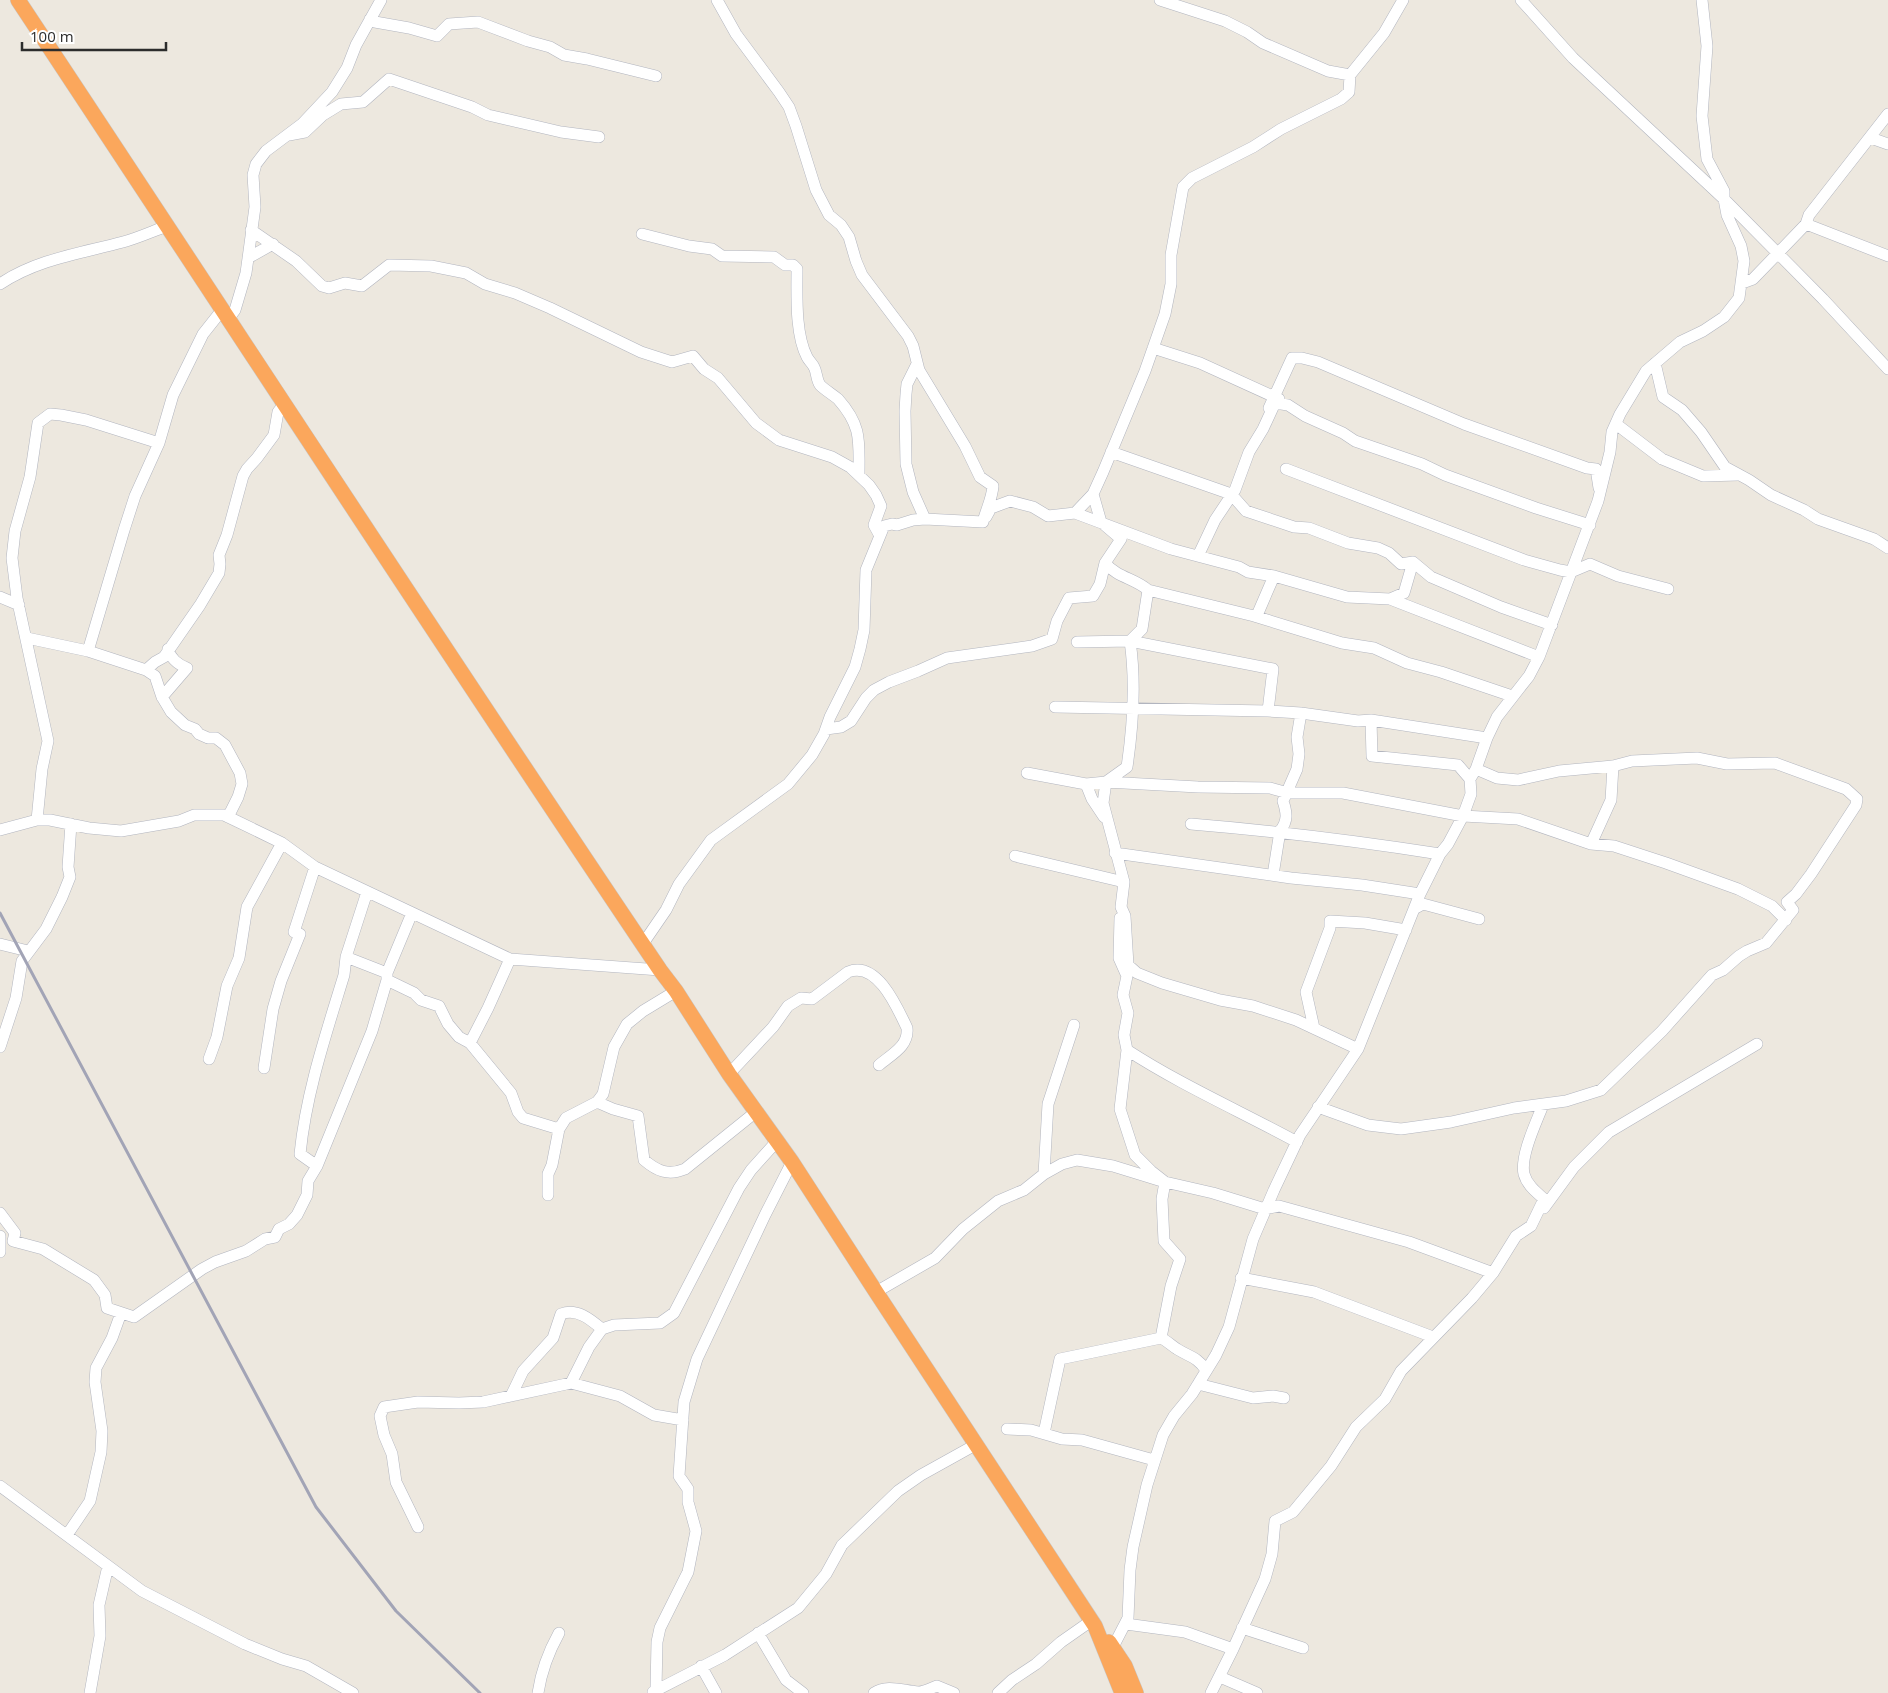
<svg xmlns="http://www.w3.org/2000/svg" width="1888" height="1693" viewBox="0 0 1888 1693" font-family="'Open Sans',sans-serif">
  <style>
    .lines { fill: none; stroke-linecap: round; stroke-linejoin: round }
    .minor-casing { stroke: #b2b5bf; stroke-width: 12 }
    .highway-casing { stroke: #c8c8c8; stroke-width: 16 }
    .minor { stroke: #fff; stroke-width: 11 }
    .highway { stroke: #fba75c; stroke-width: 15 }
    .rail { stroke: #a2a4b6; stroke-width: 3 }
  </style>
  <rect width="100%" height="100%" fill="#ede8df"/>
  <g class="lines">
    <defs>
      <path id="minor" d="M717 0 736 34 779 92 789 107 796 126 816 190 829 215 841 225 849 237 856 261 862 275 908 336 913 346 919 370 965 446 980 477 993 486C992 499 986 510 983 522
        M1160 0 1225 21 1247 32 1263 43 1328 71 1350 75
        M1702 0 1707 46 1702 116 1707 159 1724 191V199L1823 299 1888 369
        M370 19 375 22 409 28 437 36 449 24 478 22 528 41 550 47 564 55 587 59 656 76
        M289 135 305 132 323 115 341 104 363 102 389 79 472 107 488 115 561 132 599 137
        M1871 138 1888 144
        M1806 224 1888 256
        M251 230 296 261 322 286 329 288 345 283 362 286 389 265 431 266 466 273 485 284 515 293 550 308 641 352 672 362 693 356 704 369 718 378 756 423 779 440 832 457 850 467 869 485 876 495 881 506 874 525 880 536
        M642 234 689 246 712 249 722 256 774 257 785 265H793L797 269C797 295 795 334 807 357 809 361 812 363 814 367 817 372 816 379 820 385 825 390 832 394 838 399 862 426 859 441 859 474
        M248 258 273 244
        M1742 283 1753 279 1806 224 1809 215 1888 114
        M0 284C37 259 82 253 123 242 138 238 153 231 167 226
        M228 319 235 310 246 273 255 207 253 175 256 164 266 151 302 124 332 92 347 68 356 45 381 0
        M1153 348 1200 363 1279 399
        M1655 363 1663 397 1682 410 1701 432 1725 467 1749 480 1771 495 1804 510 1818 519 1874 539 1888 548
        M917 364 907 384 906 394 905 411 906 464 913 492 925 519
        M1269 408 1292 358H1302L1318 362 1464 424 1587 468 1596 469 1599 488
        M1616 424 1662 459 1703 476 1738 475
        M1111 452 1231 494 1246 511 1294 527 1309 528 1348 543 1378 548 1389 553 1401 564 1413 562 1431 577 1501 607 1552 625
        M1286 469 1524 560 1560 570 1571 572 1590 564 1618 576 1668 589
        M1075 513 1093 494 1103 472 1145 371 1165 314 1171 284V255L1183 187 1192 178 1253 147 1281 129 1341 99 1349 92 1350 75 1384 33 1403 0
        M986 517 991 508 1010 501 1033 507 1048 516 1075 513 1171 549 1239 567 1248 572 1274 576 1258 613 1254 616
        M1198 556 1215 520 1235 490 1249 452 1263 429 1275 403 1288 405 1305 416 1343 433 1355 441 1422 464 1445 475 1536 508 1590 525
        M1105 563C1118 578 1134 578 1148 590L1142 629 1130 641C1136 682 1133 726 1127 767L1106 782 1103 803 1124 882 1121 907 1125 916 1128 965 1137 973 1162 983 1220 1000 1253 1006 1296 1020 1358 1049
        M1274 576 1347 597 1390 599 1404 593 1413 562
        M1148 590 1254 616 1342 643 1374 648 1407 663 1441 672 1512 696
        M0 597 19 605
        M1390 599 1539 657
        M27 638 88 651 146 670 155 676 162 697 171 712 185 725 195 729 199 734 208 738H216L225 745 240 773 242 784 238 797 228 817
        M1077 642 1130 641 1273 669 1268 711
        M88 651 124 530 135 496 159 443 173 395 203 334 222 310
        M146 670 155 662 164 657 200 605 219 573 220 564 219 555 227 535 243 476 247 469 257 458 274 435 278 412 285 403
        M162 697 187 668C177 664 171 659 168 649
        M1055 707 1268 711 1301 713 1358 721 1371 720 1487 738
        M1371 720 1372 756 1458 765 1470 779
        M826 729 841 727 851 721 866 698 874 690 889 682 918 671 947 658 1032 646 1052 639 1057 621 1069 598 1093 596 1100 584 1105 563 1121 539 1101 522 1093 494
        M1027 773 1086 784 1106 782 1198 787 1270 788 1288 793H1343L1463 816 1518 819 1591 844 1614 846 1666 863 1738 889 1772 906 1786 920
        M1086 784 1092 799 1104 817
        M37 820 42 769 48 741 17 598 12 558 15 531 30 477 38 423 50 414 61 415 86 420 159 443
        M1191 824C1275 831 1357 841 1440 854
        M0 830 37 820H50L89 828 121 831 179 821 194 815H224L282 843 315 867 510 959 660 970
        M1591 844 1611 800 1613 766
        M1115 853 1291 878 1362 885 1420 894
        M1015 856 1124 882
        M1273 875 1280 831C1288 821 1287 813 1283 801L1297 769 1299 754 1297 737 1301 713
        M1414 909 1423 904 1479 919
        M1120 918 1119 958 1127 976 1123 995 1128 1013 1124 1035 1127 1050 1120 1109 1135 1155 1151 1171 1165 1182 1162 1199 1164 1241 1180 1259 1171 1286 1161 1338C1167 1341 1171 1345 1177 1349 1190 1357 1197 1357 1206 1370
        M0 944 28 951
        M642 945 666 910 679 884 711 840 788 784 812 755 824 734 830 717 855 667 860 649 864 630 866 570 884 526 892 524 897 525 913 520 925 519 983 522
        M346 957 387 973
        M387 980 414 993 421 1000 439 1006 448 1024 459 1037 470 1043 511 1093 518 1112 523 1118 559 1129
        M1314 1028 1306 992 1330 928V921L1365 923 1406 930
        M470 1043 488 1008 510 959
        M0 1047 16 998 22 961 46 929 62 897 70 877 68 867 71 824
        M1127 1050C1181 1085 1240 1111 1297 1142
        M209 1059 217 1037 227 986 239 958 247 907 282 843
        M264 1068 273 1009 281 981 300 934 294 932 315 867
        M729 1074 773 1027 788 1006 801 998 812 999 848 972C877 960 897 1007 907 1028 909 1046 892 1054 879 1065
        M597 1102 613 1109 638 1116 644 1160C657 1171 668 1176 685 1169L757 1111
        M1318 1107 1368 1125 1401 1129 1451 1122 1514 1108 1566 1101 1601 1090 1662 1031 1712 975 1723 970 1739 956 1747 951 1766 943 1793 910 1787 902 1796 894 1811 874 1856 805 1857 799 1846 789 1775 763 1727 764 1697 758 1632 761 1613 766 1559 771 1518 780 1497 778 1476 769
        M317 1166 300 1154C306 1093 326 1034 344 975L346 957 367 892
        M1044 1174 1048 1104 1074 1025
        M548 1195V1174L552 1165 559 1129 566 1118 597 1102 603 1094 614 1047 627 1024 643 1011 676 991
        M1544 1208 1574 1167 1609 1132 1757 1044
        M0 1213 15 1233 13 1241 43 1249 94 1280 105 1295 107 1308 134 1317 202 1269 215 1262 246 1251 265 1239 275 1237 279 1229 289 1224 297 1215 307 1195 308 1181 317 1166 372 1031 387 980V973L412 913
        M0 1236V1252
        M1241 1278 1314 1292 1433 1337
        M876 1292 935 1258 963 1229 998 1201 1024 1190 1044 1174 1062 1164 1077 1160 1113 1166 1165 1182 1213 1193 1265 1209 1279 1206 1409 1242 1493 1273
        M571 1383 589 1347 602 1329 614 1325 660 1323 674 1313 739 1188 751 1170 778 1140
        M1198 1384 1253 1398 1273 1396 1284 1398
        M511 1396 523 1371 553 1338 561 1314C577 1308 590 1319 602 1329
        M1007 1429 1031 1430 1062 1439 1082 1440 1154 1460
        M1044 1433 1060 1359 1161 1338
        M0 1486 142 1591 245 1644 282 1659 306 1666 353 1693
        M418 1527 396 1482 392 1454 384 1435 380 1416 384 1407 418 1402 459 1403 483 1402 571 1383 620 1396 654 1415 683 1420
        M67 1535 90 1501 101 1452 102 1431 95 1382 96 1368 112 1338 121 1313
        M1126 1624 1185 1632 1233 1649
        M1242 1628 1303 1648
        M758 1633 786 1680 803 1693
        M1113 1647 1128 1618 1130 1570 1133 1547 1147 1485 1163 1435 1174 1416 1192 1394 1216 1355 1229 1327 1253 1239 1274 1190 1300 1135 1358 1049 1420 894 1440 854 1448 844 1463 816 1471 794 1470 779 1476 769 1487 738 1497 717 1529 676 1539 657 1598 501 1610 452 1612 432 1620 414 1646 371 1680 342 1703 331 1724 317 1739 298 1744 261 1741 246 1727 215 1724 199 1573 58 1521 0
        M701 1666 716 1693
        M1220 1677 1257 1693
        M656 1689 657 1642 660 1628 688 1572 696 1531 688 1502V1489L679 1476 684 1402 697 1359 765 1215 792 1162
        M653 1692 725 1655 798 1608 826 1574 842 1545 898 1491 921 1475 975 1445
        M90 1693 100 1636 99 1605 108 1566
        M538 1693C541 1673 549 1651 559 1633
        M874 1693C887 1684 903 1691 918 1692 924 1692 931 1688 937 1686L954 1693
        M998 1693 1012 1680 1036 1664 1061 1642 1091 1621
        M1211 1693 1233 1649 1265 1579 1272 1554 1275 1521 1293 1512 1331 1466 1356 1427 1385 1399 1401 1371 1472 1298 1493 1273 1516 1236 1531 1226 1544 1199C1536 1192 1527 1185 1524 1174 1520 1156 1536 1123 1543 1105"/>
      <path id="highway" d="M18 0C232 323 443 648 660 970L676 991 729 1074 792 1162 876 1292 1095 1626 1122 1693
        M1109 1642 1125 1666 1136 1693"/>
    </defs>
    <use href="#minor" class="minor-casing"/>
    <use href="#highway" class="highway-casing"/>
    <use href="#minor" class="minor"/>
    <use href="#highway" class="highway"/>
    <path class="rail" d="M0 913 316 1507 396 1611 480 1693"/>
  </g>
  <path d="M22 42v8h144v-8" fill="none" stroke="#2c2c2c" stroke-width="2.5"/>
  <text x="30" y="42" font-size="15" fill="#2c2c2c" stroke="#ffffff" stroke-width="4" paint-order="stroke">100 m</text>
</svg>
